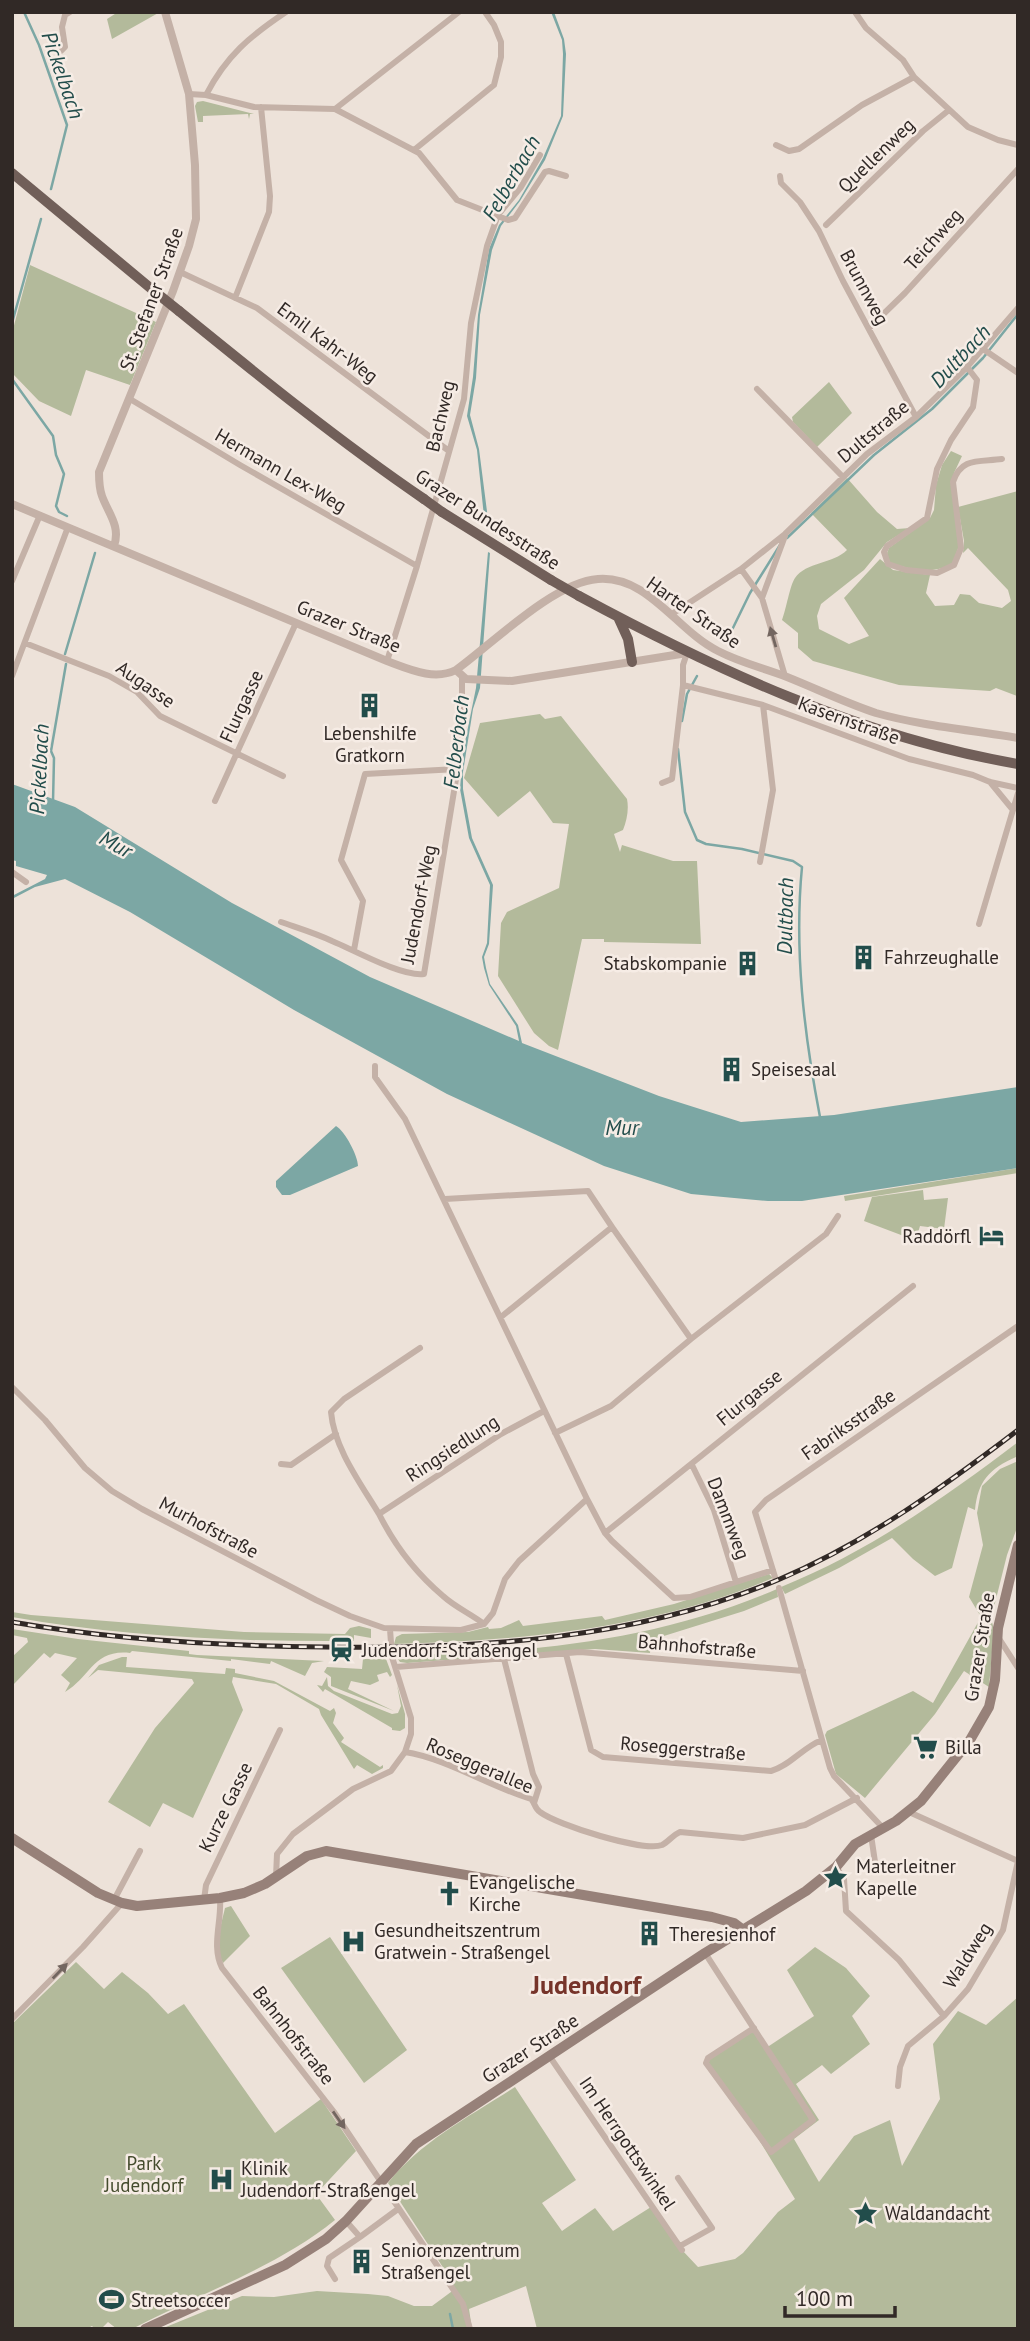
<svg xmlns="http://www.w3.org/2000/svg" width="1030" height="2341" viewBox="0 0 1030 2341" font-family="'PT Sans',sans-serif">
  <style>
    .green { fill: #b3ba9b }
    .water { fill: #7ca7a4 }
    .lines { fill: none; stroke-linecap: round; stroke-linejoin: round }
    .stream { stroke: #7ca7a4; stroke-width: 2.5 }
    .minor { stroke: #c4b1a7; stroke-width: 6 }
    .tertiary { stroke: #c4b1a7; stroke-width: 8 }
    .secondary { stroke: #978179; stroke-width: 10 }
    .primary { stroke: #715f59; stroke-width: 10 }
    .rail-casing { stroke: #312926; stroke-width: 5 }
    .rail { stroke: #f6ece5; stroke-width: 2.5; stroke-dasharray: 8; stroke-linecap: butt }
    .primary-bridge { stroke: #715f59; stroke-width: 10 }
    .oneway { fill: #736660 }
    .labels { text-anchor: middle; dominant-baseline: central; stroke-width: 5; stroke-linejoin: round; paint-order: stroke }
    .street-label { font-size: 19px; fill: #312926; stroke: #f6ece5 }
    .poi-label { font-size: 19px; fill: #312926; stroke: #f6ece5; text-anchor: start }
    .park-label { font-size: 19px; fill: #444c2d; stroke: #f6ece5 }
    .water-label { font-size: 21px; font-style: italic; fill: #224d4b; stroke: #f6ece5 }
    .district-label { font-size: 26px; font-weight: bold; fill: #76342a; stroke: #f6ece5 }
  </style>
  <rect width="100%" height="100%" fill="#ede2d9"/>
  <path class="green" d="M118 12H160L112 39 107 19Z
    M203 101 254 114H250L249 119 248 114 203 116V122H198L195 106 197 102Z
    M30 265 156 322 130 385 86 370 71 416 39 401 12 373V333Z
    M829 382 852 413 817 447 793 422 792 417Z
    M951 451 962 456 954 473 960 543 952 565C928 574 914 570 890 563L887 553 889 548 930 518 934 510 936 485 942 465Z
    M847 478 877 512 897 529 910 528 887 542 864 570 821 604 817 616 819 629 849 644 869 636 844 598 880 559 893 570 930 575 926 593 935 606 954 605 960 594 970 595 979 603 1002 608 1011 601 1008 590 968 548 963 553 964 541 958 507 1018 491V727L1016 726 1017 696 996 688 990 691 899 685 813 661 798 648V633L782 620C786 610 790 585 795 578 806 562 833 564 847 550L811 513Z
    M540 714 545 719 561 716 627 799C629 809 627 820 623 830L614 834 620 852 622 845 673 861H697L701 944 604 942V939H582L558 1050 549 1046 534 1033 498 976 501 923 507 912 559 888 569 824 553 823 530 791 498 817 464 778 480 723Z
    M1018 1168V1173L845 1201 844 1196Z
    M923 1190 924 1200 948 1198 944 1229 920 1226 916 1239 909 1238 864 1221 872 1197Z
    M1018 1442 1016 1457C989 1469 978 1481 975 1510L968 1507 952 1568 935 1576 913 1559 892 1538 839 1568 785 1594 781 1587C868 1552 944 1498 1018 1442Z
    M1018 1461V1525L1007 1555 991 1619 994 1629 989 1687 964 1671 935 1714 865 1798 836 1774 825 1735 827 1731 913 1691 933 1703 981 1617 969 1597 983 1545 977 1513 982 1486 1000 1469Z
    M769 1574 773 1578C656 1628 521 1641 394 1644L396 1637 402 1634 468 1632 488 1627 489 1629 501 1628 519 1620 523 1626 602 1616 605 1620 674 1604Z
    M777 1589 778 1597 744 1611 651 1640 650 1653 595 1649 407 1663 400 1662 395 1655C526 1654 656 1641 777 1589Z
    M12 1612 31 1615 244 1632 345 1634 350 1628 359 1626 371 1629V1638L354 1635V1641C240 1642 124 1637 12 1617Z
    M12 1629 78 1639 189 1651V1654L197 1655 324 1661 312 1663 305 1676 271 1661 270 1664 231 1659V1661L132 1651 130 1653C93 1649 90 1678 65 1692L70 1683 61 1675 77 1658 55 1653 50 1658 44 1653 12 1686V1657L28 1642 27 1638 12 1635Z
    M122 1657H127L126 1667 225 1674 226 1668 235 1669V1673L274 1681 330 1711 334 1708 336 1713 333 1723 344 1738 341 1742 380 1767 383 1765V1768L372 1774 357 1765 354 1769 321 1715 319 1709 276 1684 233 1677 232 1682 243 1710 193 1818 163 1803 150 1827 108 1802 155 1728 194 1683 192 1679 98 1670 88 1678 99 1665Z
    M363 1659H386L392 1675 390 1677 387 1672 377 1675 379 1681 370 1685 351 1681 348 1689 394 1711 331 1686V1677L324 1672 327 1667 362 1669Z
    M327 1677 328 1686 334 1691 392 1714 398 1713 401 1706 397 1685 405 1714V1728L400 1731 392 1730V1728L325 1689 323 1692 317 1685 322 1686Z
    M231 1906 250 1936 223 1963C214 1947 221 1925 225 1908Z
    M330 1937 407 2050 364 2083 281 1968Z
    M815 1947 846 1968 870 1996 852 2016 870 2044 831 2074 822 2065 796 2084 819 2120 794 2139 819 2182 854 2136 890 2120 902 2166 940 2099 933 2044 958 2011 986 2025 1018 1997V2329H537L526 2286 469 2309 472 2329H161L242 2296 274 2297 317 2291 368 2294 388 2296 414 2306H432L455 2289 444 2274 446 2272 388 2183C420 2142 470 2116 515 2087L576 2180 542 2203 562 2231 595 2208 613 2231 651 2207 682 2250 698 2267 735 2259 743 2253 778 2212 795 2199 750 2125 708 2063 710 2059 753 2030 766 2048 814 2016 787 1970Z
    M76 1962 104 1989 122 1972 148 1993 168 2014 184 2004 275 2133 321 2099 356 2151 316 2194 335 2220C274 2269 200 2293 132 2329H117L108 2322 103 2327 104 2329H95L92 2326 86 2329H12V2024Z"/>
  <path class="water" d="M551 12H554L564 39 566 54 563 116 545 160 520 201 501 226 492 250 480 315 476 378 470 415 479 449 489 527 485 526 477 450 467 416 473 377 478 315 489 249 499 225 519 200 543 158 561 116 563 54 562 40Z
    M488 552 490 553 480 688 473 709 463 772V789L472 838 493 885 489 944 484 957 486 968 490 984 518 1025 522 1043 659 1096 741 1122 834 1115 1018 1087V1168L802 1201H768L691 1194 604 1166 447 1094 294 1010 130 912 65 879 35 887 12 899V896L45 879 47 875 16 866V861L12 860V784L75 807 232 903 370 977 519 1041 516 1026 489 985 484 968 482 957 487 943 490 885 469 838 460 789 463 752 476 688Z
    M336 1126C345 1131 358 1156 358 1166L290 1195H282L276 1187V1181Z"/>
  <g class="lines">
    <path class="stream" d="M24 12 39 45 67 125 51 189
      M12 323 41 219
      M12 379 53 436 56 455 64 474 56 506 59 512 67 516
      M787 538 874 455 932 409 983 358 1018 314
      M730 634 750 593 780 545
      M65 654 95 553
      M682 721 687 694 697 676
      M678 749 685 812 697 840 706 844 742 849 793 861 802 867C794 950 804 1034 820 1117
      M53 802 54 758 51 751 66 664
      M450 2314 453 2329"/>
    <path class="minor" d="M855 12 866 28 903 60 914 77 968 127 998 140 1018 145
      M61 51 65 47 62 27 65 15 70 12
      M189 94 206 95 254 107 335 109 459 12
      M206 95C226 56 250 36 286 12
      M335 109 419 153 457 200 508 220 515 218 545 172 549 171 566 176
      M776 145 789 151 799 149 862 105 914 77
      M414 150 494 85 501 57V42L494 25 485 12
      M780 176 781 183 800 202 819 231 843 281 916 417
      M826 225 923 131 949 110
      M180 272 257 308 449 451
      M235 298 269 212 270 196 261 107
      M869 328 905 293 1018 169
      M983 349 1018 373
      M967 367 977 380 973 407 951 440 937 469 927 518 887 546 884 552 888 564 906 570 937 573 954 565 961 548 953 482C961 457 979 462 1002 459
      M757 389 843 477
      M130 399 240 465 417 566
      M741 569 762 598 785 676
      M12 581 40 515
      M762 598 785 536
      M672 614 741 569 785 534 867 454 916 417 967 367 1018 308
      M25 643 109 676 137 692 160 716 283 776
      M387 661 417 566 464 399 471 323 487 246 498 215 521 187 540 155
      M12 676 68 527
      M683 685V665L687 653
      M990 782 1013 810
      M662 783 672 779 683 685 763 705 909 759 973 775 990 782 1018 788
      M215 801 296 623
      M760 862 773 790 763 705
      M12 872 26 882
      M281 922C298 928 315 933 332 941 354 950 402 977 424 974L457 773 462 711V676
      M979 924 1018 793
      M354 950 363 901 341 860 365 774 457 769
      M445 1199 588 1191 612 1227 501 1317
      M691 1339 826 1234 838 1216
      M12 1387 45 1420 85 1468 112 1491 142 1509 316 1600 350 1616 384 1628 461 1630 484 1624 493 1613 505 1579 519 1561 587 1499 405 1119 375 1077V1066
      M555 1433 611 1406 691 1339 612 1227
      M281 1464 291 1465 336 1434
      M692 1465 714 1510 736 1582
      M587 1499 605 1533 612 1541 674 1598 690 1597 773 1570
      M379 1514C361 1484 334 1448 331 1412L344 1399 420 1348
      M605 1533 913 1286
      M775 1577 755 1512 766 1500 1018 1326
      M779 1588 830 1768 834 1776 883 1828
      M484 1624C471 1614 455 1607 443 1596 417 1574 394 1544 379 1514L501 1434 544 1411
      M997 1639 1000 1640 1018 1668
      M566 1654 591 1750 603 1757 771 1771C790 1766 803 1747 822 1740
      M504 1659 533 1774 539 1787 534 1803
      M396 1667 580 1652 803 1671
      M405 1752C445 1758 491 1787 531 1799 535 1803 535 1809 540 1812 557 1825 643 1852 662 1845 668 1842 673 1835 680 1832L743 1838 805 1825 857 1798
      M909 1812 1018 1861
      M871 1835 875 1862
      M836 1867 844 1879 846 1911 899 1960 944 2016
      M276 1877 277 1854 293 1834 353 1789 391 1771 405 1752 411 1734V1718L392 1657 390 1629
      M220 1898C222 1921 211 1946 222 1968L334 2112 463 2304 470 2329
      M114 1900 140 1851
      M204 1900 206 1885 280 1730
      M705 1953 813 2120 771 2152 706 2063 708 2058 754 2028
      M12 2019 83 1947 122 1903
      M550 2057 682 2250
      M898 2086 900 2067 908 2046 944 2016 968 1989 1003 1930 1018 1861
      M678 2178 712 2228 680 2246
      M346 2221 360 2237 398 2209
      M335 2279 327 2266 329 2258 360 2237"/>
    <path class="tertiary" d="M12 504 387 661C409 669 434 681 456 670 492 644 554 582 598 579 648 575 677 631 718 651 741 663 764 668 787 677 817 689 846 703 876 713 922 726 971 730 1018 738
      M114 546C121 526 108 513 102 496 99 488 99 480 99 472L173 291 189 246 196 219 195 165 189 94 165 12
      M456 670 466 679 512 681 687 653"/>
    <path class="secondary" d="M12 1838 98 1893 122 1903 137 1906 220 1898 244 1893 265 1884 307 1856 326 1851 712 1917 734 1923 742 1929
      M145 2329 285 2265 326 2239 346 2221 416 2144 705 1953 806 1891 836 1867 855 1844 896 1821 921 1801 970 1740 989 1707 995 1680 998 1628 1018 1545"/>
    <path class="primary" d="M12 173 154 291
      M179 311C259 376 339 441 424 499
      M442 512 551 580
      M579 596C718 671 861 737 1018 764
      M618 617 628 639 632 662"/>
    <defs>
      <path id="rail" d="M12 1622C115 1640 221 1646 325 1647 479 1649 636 1640 780 1579 867 1542 943 1487 1018 1430"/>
    </defs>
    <use href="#rail" class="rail-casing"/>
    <use href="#rail" class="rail"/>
    <path class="primary-bridge" d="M154 291 179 311
      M424 499 442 512
      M551 580 579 596"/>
  </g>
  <defs><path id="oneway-solid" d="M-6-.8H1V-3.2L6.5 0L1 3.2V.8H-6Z" transform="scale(1.75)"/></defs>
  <g class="oneway">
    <use href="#oneway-solid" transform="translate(773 637) rotate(-106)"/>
    <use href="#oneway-solid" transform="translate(60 1971) rotate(-46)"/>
    <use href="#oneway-solid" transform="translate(339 2120) rotate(55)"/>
  </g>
  <defs>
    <symbol id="building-bare" viewBox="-9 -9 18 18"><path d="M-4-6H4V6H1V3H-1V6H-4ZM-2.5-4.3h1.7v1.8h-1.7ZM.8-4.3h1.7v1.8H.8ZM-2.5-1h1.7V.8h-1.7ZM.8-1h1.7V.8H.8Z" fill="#224d4b" stroke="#f6ece5" stroke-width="2.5" paint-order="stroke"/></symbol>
    <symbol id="hotel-bare" viewBox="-9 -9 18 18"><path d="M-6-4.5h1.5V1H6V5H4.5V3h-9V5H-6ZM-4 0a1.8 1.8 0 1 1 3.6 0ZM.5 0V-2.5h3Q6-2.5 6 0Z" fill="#224d4b" stroke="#f6ece5" stroke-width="2.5" paint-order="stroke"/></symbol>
    <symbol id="station-bare" viewBox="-9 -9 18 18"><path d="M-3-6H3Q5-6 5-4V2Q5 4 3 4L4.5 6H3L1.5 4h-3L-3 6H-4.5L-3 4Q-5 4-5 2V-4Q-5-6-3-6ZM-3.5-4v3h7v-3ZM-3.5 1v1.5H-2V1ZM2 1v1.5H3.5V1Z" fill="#224d4b" stroke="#f6ece5" stroke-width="2.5" paint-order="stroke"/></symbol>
    <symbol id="supermarket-bare" viewBox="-9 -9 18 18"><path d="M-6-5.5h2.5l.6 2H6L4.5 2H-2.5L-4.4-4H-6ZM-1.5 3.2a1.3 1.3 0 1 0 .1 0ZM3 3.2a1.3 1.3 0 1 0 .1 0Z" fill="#224d4b" stroke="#f6ece5" stroke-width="2.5" paint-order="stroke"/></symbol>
    <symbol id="sight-bare" viewBox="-9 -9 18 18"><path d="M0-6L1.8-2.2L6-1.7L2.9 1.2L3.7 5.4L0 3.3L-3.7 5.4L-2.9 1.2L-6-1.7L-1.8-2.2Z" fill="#224d4b" stroke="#f6ece5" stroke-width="2.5" paint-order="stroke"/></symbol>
    <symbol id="church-bare" viewBox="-9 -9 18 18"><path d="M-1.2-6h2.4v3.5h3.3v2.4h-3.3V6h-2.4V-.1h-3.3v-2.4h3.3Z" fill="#224d4b" stroke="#f6ece5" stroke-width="2.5" paint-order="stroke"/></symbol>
    <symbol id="hospital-bare" viewBox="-9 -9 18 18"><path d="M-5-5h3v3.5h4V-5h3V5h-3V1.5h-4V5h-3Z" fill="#224d4b" stroke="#f6ece5" stroke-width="2.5" paint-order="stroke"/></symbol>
    <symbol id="stadium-bare" viewBox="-9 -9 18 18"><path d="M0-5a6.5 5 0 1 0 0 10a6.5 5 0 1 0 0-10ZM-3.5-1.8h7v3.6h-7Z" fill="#224d4b" stroke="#f6ece5" stroke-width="2.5" paint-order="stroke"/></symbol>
  </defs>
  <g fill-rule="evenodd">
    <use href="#building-bare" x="352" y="688" width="35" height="35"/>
    <use href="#building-bare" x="846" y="940" width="35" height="35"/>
    <use href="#building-bare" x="730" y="946" width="35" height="35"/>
    <use href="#building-bare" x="714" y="1052" width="35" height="35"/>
    <use href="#hotel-bare" x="974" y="1218" width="35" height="35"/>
    <use href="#station-bare" x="324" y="1632" width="35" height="35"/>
    <use href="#supermarket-bare" x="908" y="1730" width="35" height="35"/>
    <use href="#sight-bare" x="818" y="1860" width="35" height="35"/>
    <use href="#church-bare" x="432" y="1876" width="35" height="35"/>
    <use href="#building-bare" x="632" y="1916" width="35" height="35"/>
    <use href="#hospital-bare" x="336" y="1924" width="35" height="35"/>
    <use href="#hospital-bare" x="204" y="2162" width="35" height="35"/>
    <use href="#sight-bare" x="848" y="2196" width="35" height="35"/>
    <use href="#building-bare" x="344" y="2244" width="35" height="35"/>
    <use href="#stadium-bare" x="94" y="2282" width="35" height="35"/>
  </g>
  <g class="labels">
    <g class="street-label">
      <text transform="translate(876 155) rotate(-44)">Quellenweg</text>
      <text transform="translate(933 239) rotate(-48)">Teichweg</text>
      <text transform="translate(865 287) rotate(62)">Brunnweg</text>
      <text transform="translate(151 299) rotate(-70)">St. Stefaner Straße</text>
      <text transform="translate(328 342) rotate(37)">Emil Kahr-Weg</text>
      <text transform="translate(440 416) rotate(-77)">Bachweg</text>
      <text transform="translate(873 431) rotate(-40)">Dultstraße</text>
      <text transform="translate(281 470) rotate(30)">Hermann Lex-Weg</text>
      <text transform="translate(488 519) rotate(33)">Grazer Bundesstraße</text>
      <text transform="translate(694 612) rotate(35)">Harter Straße</text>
      <text transform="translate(349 626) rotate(22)">Grazer Straße</text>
      <text transform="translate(146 684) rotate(35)">Augasse</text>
      <text transform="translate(241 706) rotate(-65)">Flurgasse</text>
      <text transform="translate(849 720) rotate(20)">Kasernstraße</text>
      <text transform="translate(418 904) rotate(-79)">Judendorf-Weg</text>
      <text transform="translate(749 1397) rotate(-39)">Flurgasse</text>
      <text transform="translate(848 1424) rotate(-35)">Fabriksstraße</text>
      <text transform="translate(452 1448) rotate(-33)">Ringsiedlung</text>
      <text transform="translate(729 1518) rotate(69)">Dammweg</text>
      <text transform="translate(209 1527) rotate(28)">Murhofstraße</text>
      <text transform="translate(697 1646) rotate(5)">Bahnhofstraße</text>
      <text transform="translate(979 1647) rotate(-81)">Grazer Straße</text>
      <text transform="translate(683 1748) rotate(5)">Roseggerstraße</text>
      <text transform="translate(480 1765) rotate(23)">Roseggerallee</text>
      <text transform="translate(225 1807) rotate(-64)">Kurze Gasse</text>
      <text transform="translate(967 1955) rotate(-58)">Waldweg</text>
      <text transform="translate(294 2035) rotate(52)">Bahnhofstraße</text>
      <text transform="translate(530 2048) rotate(-33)">Grazer Straße</text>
      <text transform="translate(628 2143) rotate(56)">Im Herrgottswinkel</text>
    </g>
    <g class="poi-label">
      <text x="370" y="733" text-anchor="middle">Lebenshilfe<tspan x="370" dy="22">Gratkorn</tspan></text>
      <text x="884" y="957">Fahrzeughalle</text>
      <text x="727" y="963" text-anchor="end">Stabskompanie</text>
      <text x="751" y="1069">Speisesaal</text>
      <text x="971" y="1236" text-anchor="end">Raddörfl</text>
      <text x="362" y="1650">Judendorf-Straßengel</text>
      <text x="945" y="1747">Billa</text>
      <text x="856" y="1866">Materleitner<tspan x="856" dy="22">Kapelle</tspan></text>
      <text x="469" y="1882">Evangelische<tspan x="469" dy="22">Kirche</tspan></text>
      <text x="374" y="1930">Gesundheitszentrum<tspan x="374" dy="22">Gratwein - Straßengel</tspan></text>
      <text x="669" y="1934">Theresienhof</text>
      <text x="241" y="2168">Klinik<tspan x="241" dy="22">Judendorf-Straßengel</tspan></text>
      <text x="885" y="2213">Waldandacht</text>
      <text x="381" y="2250">Seniorenzentrum<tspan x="381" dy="22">Straßengel</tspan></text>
      <text x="131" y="2300">Streetsoccer</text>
    </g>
    <g class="park-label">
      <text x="144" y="2163">Park<tspan x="144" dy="22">Judendorf</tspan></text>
    </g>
    <g class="water-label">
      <text transform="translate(63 75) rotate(71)">Pickelbach</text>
      <text transform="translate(511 178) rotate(-60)">Felberbach</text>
      <text transform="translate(960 356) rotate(-47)">Dultbach</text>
      <text transform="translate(456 742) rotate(-83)">Felberbach</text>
      <text transform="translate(39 769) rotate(-87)">Pickelbach</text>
      <text transform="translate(116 844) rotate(29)">Mur</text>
      <text transform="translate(785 916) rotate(-89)">Dultbach</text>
      <text x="622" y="1127">Mur</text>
    </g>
    <g class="district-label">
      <text x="586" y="1984">Judendorf</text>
    </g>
  </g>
  <rect width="1030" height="2341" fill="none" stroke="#312926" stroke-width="28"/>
  <path d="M785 2306v10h110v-10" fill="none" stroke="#312926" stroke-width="3.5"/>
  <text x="796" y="2306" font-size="21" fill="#312926" stroke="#f6ece5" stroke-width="5" paint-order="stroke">100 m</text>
</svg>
